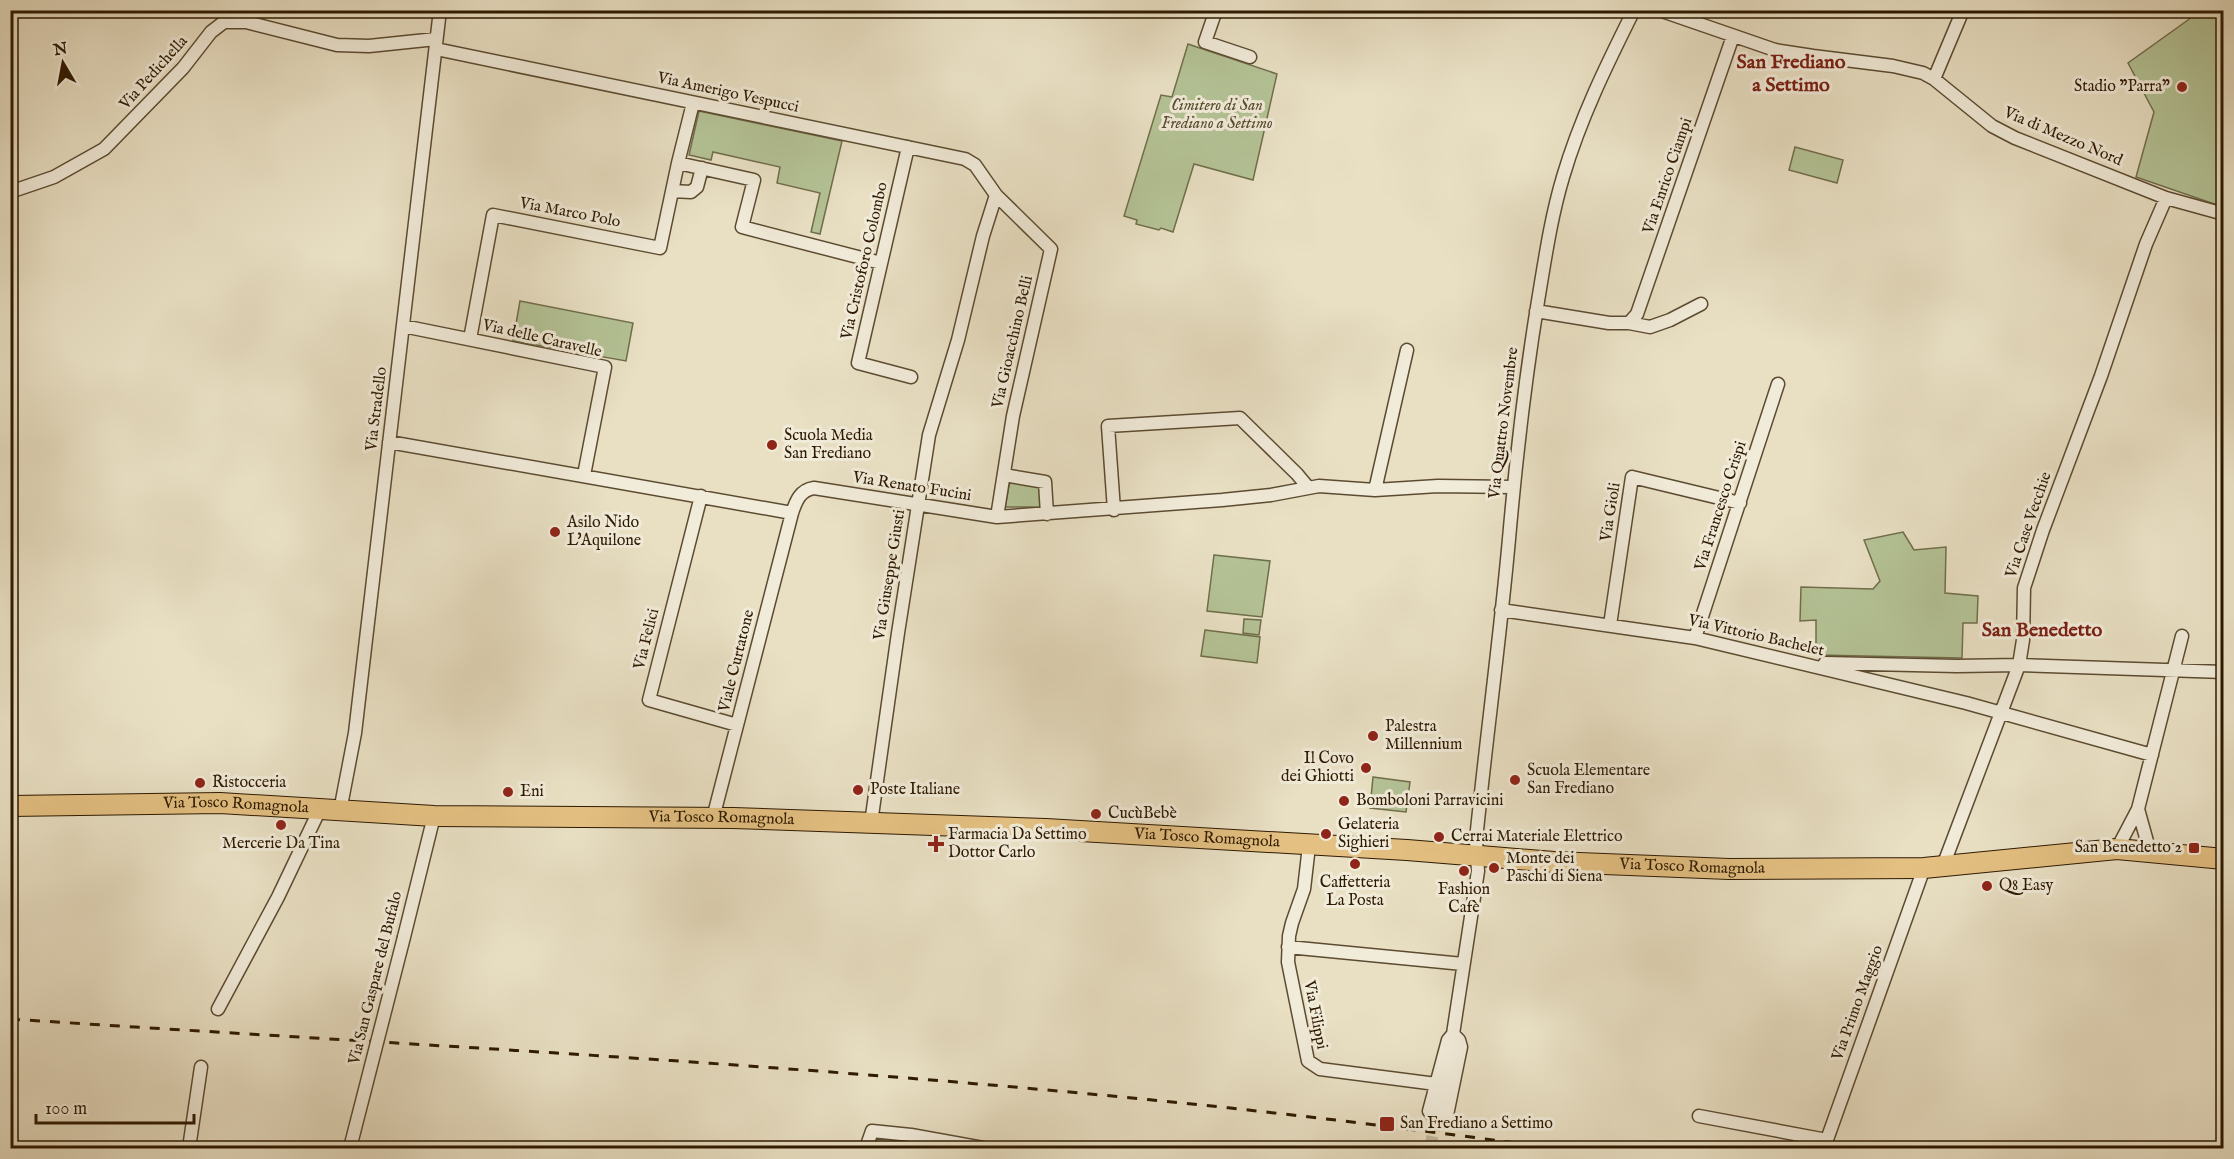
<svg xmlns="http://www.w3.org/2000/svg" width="2234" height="1159" viewBox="0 0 2234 1159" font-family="'IM FELL English',serif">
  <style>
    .green { fill: #b4c396; stroke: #706e4b; stroke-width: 1.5 }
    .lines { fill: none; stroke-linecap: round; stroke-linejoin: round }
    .street-tunnel { stroke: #c3b89d; stroke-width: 12; stroke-dasharray: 12 6; stroke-linecap: butt }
    .street-casing { stroke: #5c4b31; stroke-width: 15 }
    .primary-casing { stroke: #2d1900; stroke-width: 22 }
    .street { stroke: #f1ebd9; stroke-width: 12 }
    .primary { stroke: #e4c082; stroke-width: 20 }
    .rail { stroke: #2d1900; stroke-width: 3; stroke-dasharray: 10 10; stroke-linecap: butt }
    .street-bridge-casing { stroke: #5c4b31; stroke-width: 15; stroke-linecap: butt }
    .street-bridge { stroke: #f1ebd9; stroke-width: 12 }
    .poi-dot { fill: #8f2418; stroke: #f1ebd9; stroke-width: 2 }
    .labels { text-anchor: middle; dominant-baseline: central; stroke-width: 6; stroke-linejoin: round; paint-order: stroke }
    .street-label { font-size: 16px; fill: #2d1900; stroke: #f1ebd9 }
    .poi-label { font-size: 16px; fill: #2d1900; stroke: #f1ebd9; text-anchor: start }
    .park-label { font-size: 16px; font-style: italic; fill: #564c2d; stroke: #f1ebd9 }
    .quarter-label { font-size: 20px; font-weight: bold; fill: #7a1f14; stroke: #f1ebd9 }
  </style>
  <rect width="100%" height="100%" fill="#e9e0c4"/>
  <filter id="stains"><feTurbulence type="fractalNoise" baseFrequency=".00333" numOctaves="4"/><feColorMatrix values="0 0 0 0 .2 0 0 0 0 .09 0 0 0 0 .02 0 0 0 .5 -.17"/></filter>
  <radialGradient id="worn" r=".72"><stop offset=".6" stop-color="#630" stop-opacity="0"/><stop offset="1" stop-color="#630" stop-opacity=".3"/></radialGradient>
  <path class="green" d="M2198 11H2208L2223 24V207L2136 177 2154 112 2128 63 2188 20Z
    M1188 44 1277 74 1253 180 1194 164 1173 232 1161 228 1159 230 1136 224 1137 220 1124 216 1161 95 1172 97Z
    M699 111 842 141 820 234 811 232 820 193 777 183 780 167 713 152 711 160 689 155Z
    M1795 147 1843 160 1837 183 1789 170Z
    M520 301 633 323 626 361 513 341Z
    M1010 480 1043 486 1044 507H1005Z
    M1903 532 1914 550 1946 547 1945 593 1978 596 1977 623H1963L1962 658 1816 655V620L1800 621 1801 587 1873 589 1880 581 1864 540Z
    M1214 555 1270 561 1262 617 1207 611Z
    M1244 619 1261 620 1259 635 1243 633Z
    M1205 630 1260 637 1257 663 1201 656Z
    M1373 777 1410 782 1406 812 1370 808Z"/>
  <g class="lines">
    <path class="street-tunnel" d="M1430 1148 1438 1112"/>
    <defs>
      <path id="street" d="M1216 10 1205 42 1250 57
        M1659 10 1775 50 1813 56 1893 66 1923 73 1934 79 1992 126 2015 138 2166 198 2224 214
        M2220 10 2224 16
        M436 49 965 159 975 165 996 195 1051 249 1013 416 997 517
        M1934 79 1963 10
        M693 103 678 163 754 180 742 227 881 263
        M908 147 858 363 911 377
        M672 191 691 192 697 187 702 168
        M10 192 54 177 104 149 183 68 211 32 224 22H246L337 45 369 46 436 39
        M1536 311 1609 323H1629L1650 327 1670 320 1701 304
        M1629 323 1637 314 1733 36
        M403 326 605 367 584 475
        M470 339 493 215 660 248 678 163
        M389 442 792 513C796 501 800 490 814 488L997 517 1222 500 1271 495 1319 486 1375 490 1438 486 1512 487
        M1004 475 1045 482 1047 514
        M1375 490 1407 350
        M701 496 649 700 737 725
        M1114 510 1108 426 1240 418 1297 474 1307 486
        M1501 610 1695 638 1966 703 2152 755
        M1610 625 1632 477 1740 503
        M1695 638 1778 384
        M1825 663 1957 666 2019 665 2224 672
        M2138 809 2182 636
        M340 811 355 733 440 10
        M713 818 792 513
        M871 823 898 633 929 435 958 340 983 236 996 195
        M1309 846 1304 889 1292 923 1289 936 1288 962 1308 1061 1320 1069 1436 1084
        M2117 849 2138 809 2150 852
        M1943 866 2019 665 2023 640 2024 588 2043 530 2101 376 2146 244 2166 198
        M404 937 434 816
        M1288 947 1463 964
        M218 1009 278 897 320 809
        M1453 1034 1459 1040 1461 1047 1447 1115 1442 1118 1433 1116 1429 1111 1448 1040Z
        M1438 1112 1453 1051V1034L1478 871 1476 840C1486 740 1500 639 1509 539 1516 459 1525 380 1538 301 1545 259 1551 217 1563 177 1580 119 1607 64 1634 10
        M1699 1116 1827 1140
        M189 1148 201 1067
        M866 1148 872 1131 911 1135 983 1148
        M1824 1148 1924 868"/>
      <g id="primary">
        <path id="s1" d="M10 806 220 803 434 816 733 818 1046 829 1407 850 1554 862 1729 869 1924 868 2117 849 2224 859"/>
      </g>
    </defs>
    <use href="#street" class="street-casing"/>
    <use href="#primary" class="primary-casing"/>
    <use href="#street" class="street"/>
    <use href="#primary" class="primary"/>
    <path class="rail" d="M10 1019C391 1044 772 1062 1152 1100 1286 1113 1420 1130 1553 1148"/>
    <defs>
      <path id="street-bridge" d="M350 1148 404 937"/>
    </defs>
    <use href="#street-bridge" class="street-bridge-casing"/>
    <use href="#street-bridge" class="street-bridge"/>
  </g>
  <g class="poi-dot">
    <circle cx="2182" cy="87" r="6"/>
    <circle cx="772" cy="445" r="6"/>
    <circle cx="555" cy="532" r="6"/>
    <circle cx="1373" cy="736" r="6"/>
    <circle cx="1366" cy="768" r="6"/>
    <circle cx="1515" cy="780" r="6"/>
    <circle cx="200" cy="783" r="6"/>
    <circle cx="858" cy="790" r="6"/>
    <circle cx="508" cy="792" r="6"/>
    <circle cx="1344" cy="801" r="6"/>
    <circle cx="1096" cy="814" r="6"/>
    <circle cx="281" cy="825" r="6"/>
    <circle cx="1326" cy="834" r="6"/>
    <circle cx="1439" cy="837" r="6"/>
    <path d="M933 835h6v6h6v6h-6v6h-6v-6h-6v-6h6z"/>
    <rect x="2188" y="842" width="12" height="12" rx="3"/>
    <circle cx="1355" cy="864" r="6"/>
    <circle cx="1494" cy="868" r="6"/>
    <circle cx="1464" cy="871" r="6"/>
    <circle cx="1987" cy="886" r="6"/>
    <rect x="1379" y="1116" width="16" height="16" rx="3"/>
  </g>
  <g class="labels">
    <g class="street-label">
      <text transform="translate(154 73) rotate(-48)">Via Pedichella</text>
      <text transform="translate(728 93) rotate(12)">Via Amerigo Vespucci</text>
      <text transform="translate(2063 137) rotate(23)">Via di Mezzo Nord</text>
      <text transform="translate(1668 176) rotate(-71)">Via Enrico Ciampi</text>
      <text transform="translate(570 213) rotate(11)">Via Marco Polo</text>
      <text transform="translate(865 261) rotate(-77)">Via Cristoforo Colombo</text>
      <text transform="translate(542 339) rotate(13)">Via delle Caravelle</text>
      <text transform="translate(1013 342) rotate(-77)">Via Gioacchino Belli</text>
      <text transform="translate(377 409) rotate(-83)">Via Stradello</text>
      <text transform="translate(1504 423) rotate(-83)">Via Quattro Novembre</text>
      <text transform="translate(912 487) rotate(9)">Via Renato Fucini</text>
      <text transform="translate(1721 506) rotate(-72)">Via Francesco Crispi</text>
      <text transform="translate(1611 512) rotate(-81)">Via Gioli</text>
      <text transform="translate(2029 525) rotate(-71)">Via Case Vecchie</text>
      <text transform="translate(890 575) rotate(-81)">Via Giuseppe Giusti</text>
      <text transform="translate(1756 636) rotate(13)">Via Vittorio Bachelet</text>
      <text transform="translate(647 639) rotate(-76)">Via Felici</text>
      <text transform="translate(737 661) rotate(-76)">Viale Curtatone</text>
      <text stroke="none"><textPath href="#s1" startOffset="226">Via Tosco Romagnola</textPath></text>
      <text stroke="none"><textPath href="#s1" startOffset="712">Via Tosco Romagnola</textPath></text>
      <text stroke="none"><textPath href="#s1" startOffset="1198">Via Tosco Romagnola</textPath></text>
      <text stroke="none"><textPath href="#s1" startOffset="1684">Via Tosco Romagnola</textPath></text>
      <text transform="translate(376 978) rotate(-76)">Via San Gaspare del Bufalo</text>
      <text transform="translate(1858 1003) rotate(-70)">Via Primo Maggio</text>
      <text transform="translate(1315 1015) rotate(79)">Via Filippi</text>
    </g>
    <g class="poi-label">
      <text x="2170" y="87" text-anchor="end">Stadio "Parra"</text>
      <text x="784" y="436">Scuola Media<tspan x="784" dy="18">San Frediano</tspan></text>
      <text x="567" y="523">Asilo Nido<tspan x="567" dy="18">L'Aquilone</tspan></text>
      <text x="1385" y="727">Palestra<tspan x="1385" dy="18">Millennium</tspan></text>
      <text x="1354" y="759" text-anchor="end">Il Covo<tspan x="1354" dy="18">dei Ghiotti</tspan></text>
      <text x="1527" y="771">Scuola Elementare<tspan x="1527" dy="18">San Frediano</tspan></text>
      <text x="212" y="783">Ristocceria</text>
      <text x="870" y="790">Poste Italiane</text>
      <text x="520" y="792">Eni</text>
      <text x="1356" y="801">Bomboloni Parravicini</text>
      <text x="1108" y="814">CucùBebè</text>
      <text x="1338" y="825">Gelateria<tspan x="1338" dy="18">Sighieri</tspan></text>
      <text x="948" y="835">Farmacia Da Settimo<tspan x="948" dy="18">Dottor Carlo</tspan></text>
      <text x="1451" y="837">Cerrai Materiale Elettrico</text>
      <text x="281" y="844" text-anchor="middle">Mercerie Da Tina</text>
      <text x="2182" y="848" text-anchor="end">San Benedetto 2</text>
      <text x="1506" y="859">Monte dei<tspan x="1506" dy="18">Paschi di Siena</tspan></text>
      <text x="1355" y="883" text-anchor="middle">Caffetteria<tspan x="1355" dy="18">La Posta</tspan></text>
      <text x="1999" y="886">Q8 Easy</text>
      <text x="1464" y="890" text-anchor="middle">Fashion<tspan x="1464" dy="18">Cafè</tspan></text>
      <text x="1400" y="1124">San Frediano a Settimo</text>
    </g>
    <g class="park-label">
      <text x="1217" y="106">Cimitero di San<tspan x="1217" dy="18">Frediano a Settimo</tspan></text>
    </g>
    <g class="quarter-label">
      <text x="1791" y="62">San Frediano<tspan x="1791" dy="23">a Settimo</tspan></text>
      <text x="2042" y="630">San Benedetto</text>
    </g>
  </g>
  <rect width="2234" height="1159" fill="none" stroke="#e9e0c4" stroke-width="36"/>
  <rect x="12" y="12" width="2210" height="1135" fill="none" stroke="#2d1900" stroke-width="3"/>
  <rect x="18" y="18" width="2198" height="1123" fill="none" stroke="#2d1900" stroke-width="1.5"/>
  <g transform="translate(63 63) rotate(350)" stroke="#f1ebd9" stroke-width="4.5" paint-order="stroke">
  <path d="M0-4.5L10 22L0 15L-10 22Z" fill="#2d1900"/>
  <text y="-9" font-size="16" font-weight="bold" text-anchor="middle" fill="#2d1900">N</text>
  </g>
  <path d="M36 1114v9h158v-9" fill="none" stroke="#2d1900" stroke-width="3"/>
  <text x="45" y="1114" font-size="18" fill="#2d1900" stroke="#f1ebd9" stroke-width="4.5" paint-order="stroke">100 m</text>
  <rect width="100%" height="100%" filter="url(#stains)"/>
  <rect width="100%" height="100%" fill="url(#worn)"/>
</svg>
